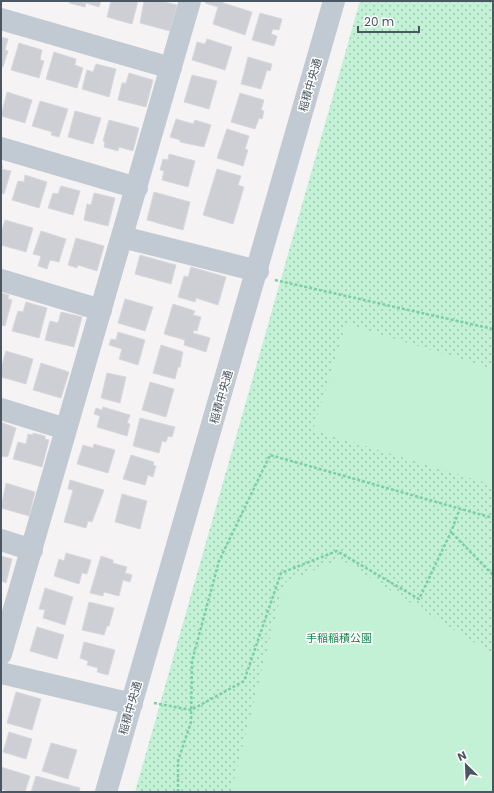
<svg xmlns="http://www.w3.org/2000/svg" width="494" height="793" viewBox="0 0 494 793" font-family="Poppins,'Noto Sans JP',sans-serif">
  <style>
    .grass { fill: url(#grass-dots) }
    .garden { fill: #c3f1d5 }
    .building { fill: #cdcfd5; stroke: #d7d9de }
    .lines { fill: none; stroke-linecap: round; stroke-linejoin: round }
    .path { stroke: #7ad0a6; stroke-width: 2.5; stroke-dasharray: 3 2; stroke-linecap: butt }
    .minor { stroke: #c1cad2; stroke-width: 22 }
    .labels { text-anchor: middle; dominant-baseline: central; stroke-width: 3; stroke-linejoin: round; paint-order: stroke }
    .street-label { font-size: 11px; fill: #4a5661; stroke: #fff }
    .park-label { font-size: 11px; fill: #17864f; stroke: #fff }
  </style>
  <defs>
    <pattern id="grass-dots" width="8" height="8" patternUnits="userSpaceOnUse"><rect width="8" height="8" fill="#c3f1d5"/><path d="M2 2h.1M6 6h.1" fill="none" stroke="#a0c6b0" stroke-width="1.8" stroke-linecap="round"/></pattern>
  </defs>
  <rect width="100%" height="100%" fill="#f5f3f3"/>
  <path class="grass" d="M360 1H493V792H135Z"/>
  <path class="garden" d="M346 324 493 369V485L313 430Z
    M340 559 493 654V792H231L284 583Z"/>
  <path class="building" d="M70 1H101L99 7 86 3 85 7 69 3Z
    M111 1H138L132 24 107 17Z
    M144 1H161L177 5 170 31 140 23Z
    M206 1H224L223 3 252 12 245 35 213 24 218 7 205 3Z
    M260 13 282 19 279 30 273 29 271 34 277 36 274 46 252 40Z
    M1 37 8 39 5 50 8 51 3 67 1 66Z
    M207 39 232 47 225 70 192 60 197 42 205 44Z
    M19 43 42 50 40 60 44 61 39 78 11 70Z
    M54 52 76 59 75 65 83 68 77 88 46 79Z
    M248 57 272 64 270 71 267 70 261 89 241 84Z
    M96 64 116 69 109 97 82 89 87 70 93 72Z
    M129 73 153 80 146 107 118 100 122 83H126Z
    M192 75 217 81 209 109 184 102Z
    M7 92 32 100 25 123 1 116Z
    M240 93 264 100 261 110 264 111 262 119 259 118 255 129 231 122Z
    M40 101 68 109 59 137 51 135 52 132 32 126Z
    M75 111 101 118 93 144 68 137Z
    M176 119 193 124 195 120 211 125 204 147 180 142V140L170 137Z
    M109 120 139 128 133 151 119 147 118 151 104 147 105 142 103 141Z
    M227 129 249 136 245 149 248 150 243 166 217 158Z
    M169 154 195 161 188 187 162 180 164 171 160 170 163 159 168 160Z
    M1 165 3 166 1 169 11 171 4 194 1 193Z
    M217 169 241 176 238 185 244 187 233 224 203 215Z
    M25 175 47 182 39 208 12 200 18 181 24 182Z
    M61 186 80 191 73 215 48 208 53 193 58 194Z
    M154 192 190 202 183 230 147 220Z
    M94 193 115 198 108 226 84 220 87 204 91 205Z
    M5 220 33 228 26 252 1 245V233Z
    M41 231 66 239 59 262 50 260 47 269 38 266 41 256 33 254Z
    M76 238 104 246 97 271 78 265 77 268 68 265Z
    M140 255 176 265 171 284 135 274Z
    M191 267 226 277 218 305 196 298 195 302 178 297 184 276 188 277Z
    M1 293 9 295 8 299 12 300 5 326 1 325Z
    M125 299 153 307 145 331 118 323Z
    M26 302 47 308 39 338 12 331 18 311 23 312Z
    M173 304 195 311 193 315 201 317 197 331 194 330 193 333 210 338 206 352 184 345 185 340 164 334Z
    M61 312 82 317 74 347 45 340 50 321 58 323Z
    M118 332 145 340 138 365 119 359 122 349 109 345 111 339 116 340Z
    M161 345 183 352 180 367H178L175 379 153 373Z
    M6 351 33 359 26 384 1 377V368Z
    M41 363 69 372 61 398 33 390Z
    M107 373 126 377 120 403 101 398Z
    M150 382 174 389 166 417 142 410Z
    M103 407 130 415 127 423 130 424 127 436 97 427 100 416 94 414 96 408 102 410Z
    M140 418 175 427 172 437 168 436 166 442 162 441 159 453 133 446Z
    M1 422 16 428 8 456 6 457 1 456Z
    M33 433 45 436V439L49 440 42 467 13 459 18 442 26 444 28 434 33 435Z
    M94 444 115 450 108 473 77 464 83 445 93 448Z
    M131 455 154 462 153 465 156 466 153 477 148 475 145 485 123 479Z
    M70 480 104 490 92 522 88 521 86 528 64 522 73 490 68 489Z
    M6 483 35 492 29 516 1 508Z
    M122 494 147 501 140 529 115 522Z
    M66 553 91 560 87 574 82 573 79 584 54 576 59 559 64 561Z
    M1 556 12 559 6 583 1 581Z
    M101 556 113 560V563L127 567 125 573 132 575 130 582 123 580 119 596 104 592 103 596 90 593Z
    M45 588 73 597 65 625 43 618 45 610 39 609Z
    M89 602 114 608 109 626H107L104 635 82 630Z
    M37 627 64 635 57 659 30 651Z
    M84 642 115 650 108 675 97 672 98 668 87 665 88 661 80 658Z
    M16 692 41 699 32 730 7 723Z
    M9 732 32 739 26 759 3 752Z
    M51 743 77 750 68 779 42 771Z
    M1 767 30 776 25 792H10L1 789Z
    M36 776 80 788 79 792H31Z"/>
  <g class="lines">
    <path class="path" d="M275 280 493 329
      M452 533 493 575
      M154 703 191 710 244 681 281 573 337 551 419 599 451 532 460 508
      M178 792V761L191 722 192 661 219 561 270 455 493 518"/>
    <path class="minor" d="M1 19 171 68
      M1 148 137 188
      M122 237 258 271
      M1 280 101 310
      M1 409 66 429
      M1 540 32 550
      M1 654 190 1
      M1 673 132 704
      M106 792 334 1"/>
  </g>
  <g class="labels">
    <g class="street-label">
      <text transform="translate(310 85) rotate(-74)">稲積中央通</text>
      <text transform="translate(221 397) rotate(-74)">稲積中央通</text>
      <text transform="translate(130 708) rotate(-74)">稲積中央通</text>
    </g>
    <g class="park-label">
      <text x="339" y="638">手稲稲積公園</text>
    </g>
  </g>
  <rect width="494" height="793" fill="none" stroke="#4a5661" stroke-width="4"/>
  <g transform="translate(466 765) rotate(336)" stroke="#ffffff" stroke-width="3" paint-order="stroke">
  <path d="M0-3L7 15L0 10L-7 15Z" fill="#4a5661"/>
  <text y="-6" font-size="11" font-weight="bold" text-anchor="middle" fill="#4a5661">N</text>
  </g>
  <path d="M358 26v6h61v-6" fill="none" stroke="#4a5661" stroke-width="2"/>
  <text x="364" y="26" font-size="12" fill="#4a5661" stroke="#ffffff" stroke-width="3" paint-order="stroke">20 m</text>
</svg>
